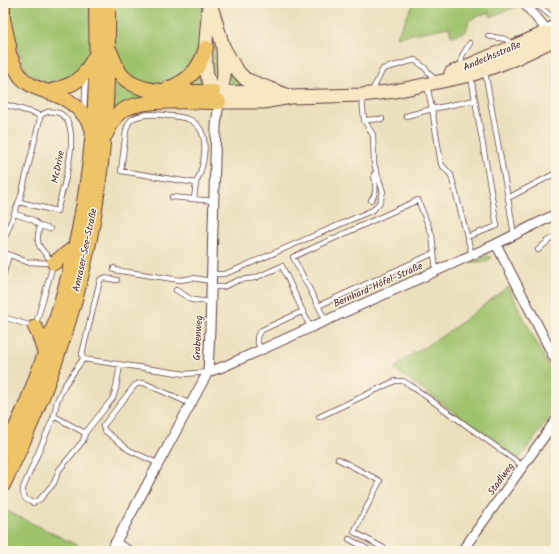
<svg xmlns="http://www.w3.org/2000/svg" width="559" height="554" viewBox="0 0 559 554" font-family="Kalam,sans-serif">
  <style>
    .green { fill: #9fc36d; stroke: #74714c }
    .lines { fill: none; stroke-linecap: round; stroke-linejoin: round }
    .service-casing { stroke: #623c41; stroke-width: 6 }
    .minor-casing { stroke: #623c41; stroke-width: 11 }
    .tertiary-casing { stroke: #623c41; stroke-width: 13 }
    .secondary-casing { stroke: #623c41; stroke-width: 15 }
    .primary-casing { stroke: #623c41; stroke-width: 16 }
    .service { stroke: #fff; stroke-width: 4.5 }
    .minor { stroke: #fff; stroke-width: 9 }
    .tertiary { stroke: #fff; stroke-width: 11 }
    .secondary { stroke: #f8e7c3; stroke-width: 13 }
    .primary { stroke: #eec469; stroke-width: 14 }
    .labels { text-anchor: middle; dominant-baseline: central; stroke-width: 3; stroke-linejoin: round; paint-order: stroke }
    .street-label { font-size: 10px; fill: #4a1f2b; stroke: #fcf5e5 }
  </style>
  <rect width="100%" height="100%" fill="#fcf5e5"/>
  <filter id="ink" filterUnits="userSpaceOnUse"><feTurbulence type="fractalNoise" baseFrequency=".025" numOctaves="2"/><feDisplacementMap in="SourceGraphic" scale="8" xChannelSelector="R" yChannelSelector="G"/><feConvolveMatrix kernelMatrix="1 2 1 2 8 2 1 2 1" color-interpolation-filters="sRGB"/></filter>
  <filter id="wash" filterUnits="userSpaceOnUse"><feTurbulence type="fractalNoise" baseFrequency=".012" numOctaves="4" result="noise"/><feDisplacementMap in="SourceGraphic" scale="16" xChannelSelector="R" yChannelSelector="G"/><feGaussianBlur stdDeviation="0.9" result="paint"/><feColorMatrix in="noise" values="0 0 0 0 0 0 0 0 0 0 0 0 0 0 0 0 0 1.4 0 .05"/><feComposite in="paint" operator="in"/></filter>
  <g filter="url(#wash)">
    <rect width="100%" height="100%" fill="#ebe0bd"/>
    <path class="green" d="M13 3H90L91 48 80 73C70 77 58 85 48 83 41 82 34 78 29 73 20 62 6 22 10 9 10 7 12 5 13 3Z
      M113 3H202L203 9 201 45 190 71 161 87 128 76 115 50Z
      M414 3H519L520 5 491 17 489 12 469 20 466 32 451 36 449 27 396 37Z
      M213 34 216 40 218 79H213L212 61Z
      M228 69 240 83V87L230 86Z
      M199 70 203 85 188 87Z
      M117 78 191 95 114 110 115 80Z
      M488 256 492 258 485 262H471L474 259Z
      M508 287 552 373C559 399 555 410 540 431 533 440 526 450 519 459L394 369 406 358 444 335Z
      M3 509 89 551H3Z"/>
  </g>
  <g filter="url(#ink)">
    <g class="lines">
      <defs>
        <path id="service" d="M535 3 556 20
          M488 36 505 39 514 45
          M461 67 462 56 470 43
          M485 72 508 198 514 235
          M471 76 475 100
          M372 91 383 69 415 60 425 68 435 80
          M3 104 34 113 38 115 40 119 21 196 3 242
          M84 110 86 77
          M406 116 432 109 427 85
          M364 120 382 119
          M172 197 214 201
          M508 198 556 173
          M194 199 196 183 121 171 126 131C127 127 128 123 131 120 140 113 154 114 164 115 173 117 184 116 192 121 212 133 204 166 196 183
          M371 200C378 193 375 183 374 174
          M19 202 57 211C62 191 85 124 59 113 51 110 46 111 39 117
          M15 214 33 220 40 226C34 245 40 248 53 262
          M40 226 50 229
          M467 237 497 226 475 100 432 109 441 164 451 175 472 255
          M538 250 548 241 556 236
          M3 252 27 262 52 263
          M114 268V270L180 280 193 278 211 281
          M212 274H224L235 270 373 210 380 202 383 192 374 164 373 135 364 120 362 97
          M3 276 9 255
          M117 280 104 278 100 280 82 354 83 359 64 386 57 401 54 416 23 488C22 496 25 500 33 503L40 499 54 483 59 470 83 441 85 433 113 398 116 388 120 365
          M211 287H223L239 280 255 278 282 266 310 327
          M176 290 192 300 211 302
          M318 306 434 253
          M3 317 35 327 53 265
          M326 321 293 257 418 200 432 235 436 271
          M261 350C257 341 254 337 262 330L303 311
          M83 359 185 374 208 372
          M54 416 85 433
          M319 417 395 381H403L410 385 523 466
          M338 459 380 481 354 532 389 551
          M159 464 129 450 104 430 103 426 135 385 140 383H144L191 404
          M349 539 371 551"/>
        <path id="minor" d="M524 3 547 30
          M496 244 556 361
          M208 372 225 366 496 244 556 214
          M115 543 129 551
          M111 551 208 372 210 329 216 126 219 102
          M462 551 556 420"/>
        <path id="tertiary" d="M540 34 556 25"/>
        <path id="secondary" d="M209 3C208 26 203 51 207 75 209 84 214 92 218 101
          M212 9 223 46 224 76 219 102
          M224 48 235 68 245 79 291 97
          M451 73 543 34 556 33
          M213 92 271 93
          M219 102H263L291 97 362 95 395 91 471 75 514 59 556 39"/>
        <path id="primary" d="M3 4V19L9 46
          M3 38C8 51 13 66 21 77 29 86 37 88 48 92 69 98 84 110 93 130
          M110 51C113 58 116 67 120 73 137 98 187 91 213 92
          M167 89C189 81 199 70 206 48
          M48 92C78 83 80 83 96 55
          M106 134C110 126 113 119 119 113 137 97 195 102 219 102
          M54 263 75 247
          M35 327 39 335 45 354
          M3 455C13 433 24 412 32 389 64 306 86 218 93 130 97 88 97 45 96 3
          M3 485C41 407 73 323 90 238 105 160 109 81 108 3"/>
      </defs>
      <use href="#service" class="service-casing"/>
      <use href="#minor" class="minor-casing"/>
      <use href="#tertiary" class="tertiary-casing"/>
      <use href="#secondary" class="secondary-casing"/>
      <use href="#primary" class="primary-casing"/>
      <use href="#service" class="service"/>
      <use href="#minor" class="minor"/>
      <use href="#tertiary" class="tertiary"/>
      <use href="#secondary" class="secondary"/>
      <use href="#primary" class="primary"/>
    </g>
  </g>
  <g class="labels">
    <g class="street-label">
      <text transform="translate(492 56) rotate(-23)">Andechsstraße</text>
      <text transform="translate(58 167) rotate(-79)">McDrive</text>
      <text transform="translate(85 250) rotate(-78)">Amraser-See-Straße</text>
      <text transform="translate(378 285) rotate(-24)">Bernhard-Höfel-Straße</text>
      <text transform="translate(198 338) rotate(-87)">Grabenweg</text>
      <text transform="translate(501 479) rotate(-54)">Stadlweg</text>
    </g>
  </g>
  <rect width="559" height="554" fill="none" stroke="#fcf5e5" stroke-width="16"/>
</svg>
